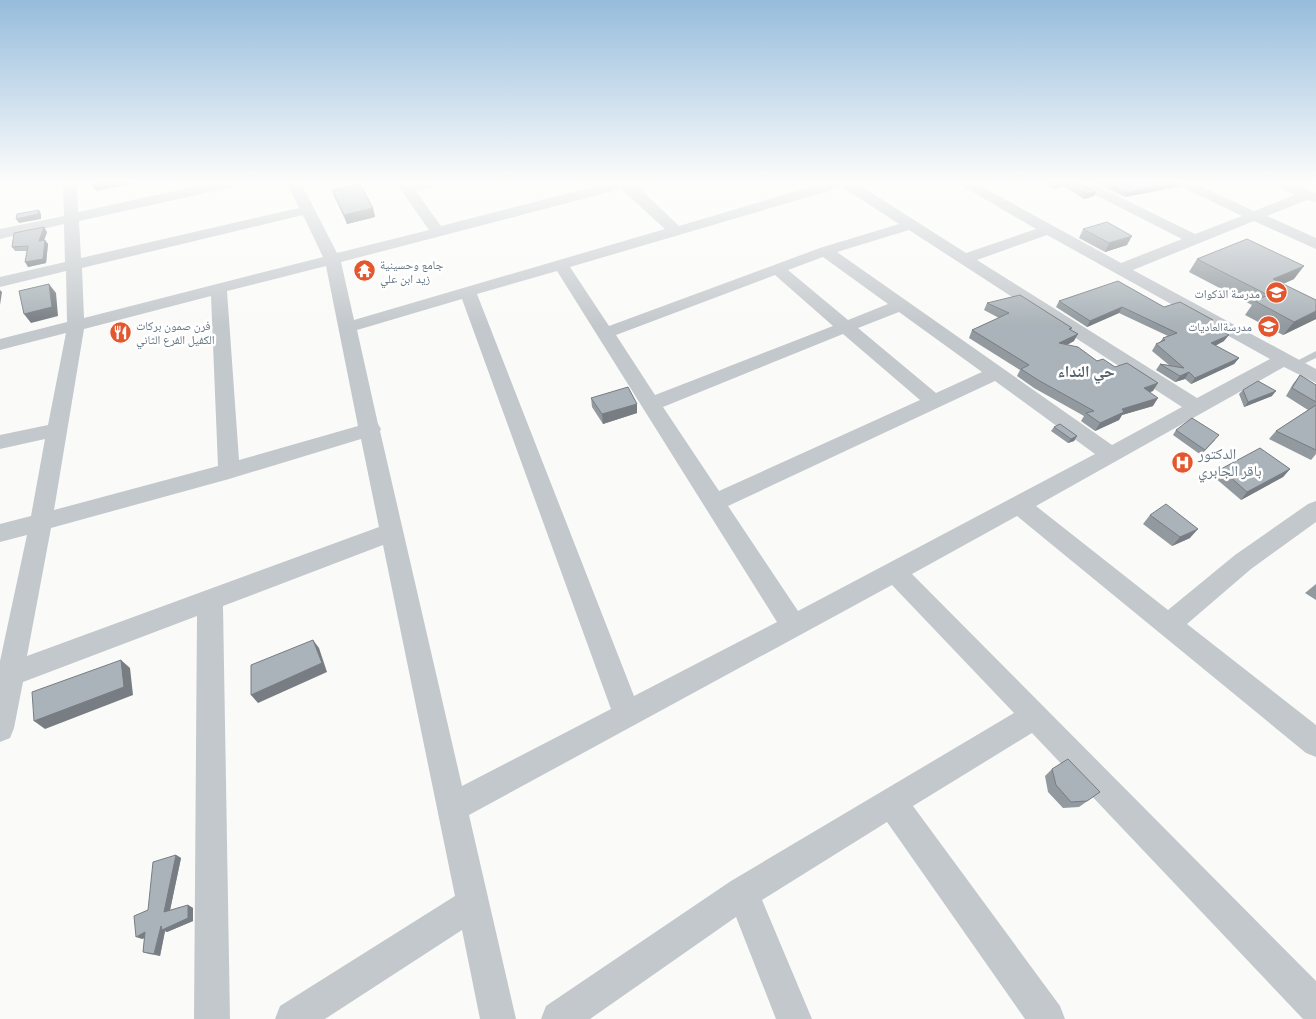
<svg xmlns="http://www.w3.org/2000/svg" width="1316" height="1019" viewBox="0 0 1316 1019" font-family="'Titillium Web','Noto Naskh Arabic',sans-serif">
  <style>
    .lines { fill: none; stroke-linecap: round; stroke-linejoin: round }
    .service { fill: #c3c8cc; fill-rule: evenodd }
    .minor { fill: #c3c8cc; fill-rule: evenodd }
    .wall { fill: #929a9f }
    .shaded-wall { fill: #777d82 }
    .building { fill: #aab3b9; stroke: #777d82 }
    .labels { text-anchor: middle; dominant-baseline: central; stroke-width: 5; stroke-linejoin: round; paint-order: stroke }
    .far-poi-label { font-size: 12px; fill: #657683; stroke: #fff; text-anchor: start }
    .poi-label { font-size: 15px; fill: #657683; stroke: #fff; text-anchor: start }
    .neighbourhood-label { font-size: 16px; font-weight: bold; fill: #57646e; stroke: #fff }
  </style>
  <rect width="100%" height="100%" fill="#fafaf8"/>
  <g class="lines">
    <path class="service" d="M1316 351V358L1297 367 1294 368 1289 365Z"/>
    <path class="minor" d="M63 183H77L78 212 212 183H240L233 187 79 221 81 258 299 208 287 183H301L337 253 429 230 396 183H438L436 186 416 191 441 226 609 183H634L679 226 824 183H856L966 253 1036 229 957 183H975L1121 263 1182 239 1072 183H1091L1195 234 1242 216 1174 183H1193L1254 211 1295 195 1272 183H1292L1316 193V202L1307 200 1267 216 1316 238V249L1254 221 1133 270 1316 369V383L1284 367 1036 506 1168 610 1235 555 1308 504 1316 501V522L1251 569 1187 624 1316 725V757L1306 753 1017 516 912 574 1316 981V1019H1303L1032 733 913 806 1060 1006 1065 1019H1025L887 822 762 900 812 1019H776L736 917 590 1019H541L546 1006 731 881 1014 713 892 585 469 815 516 1019H480L462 930 325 1019H275L280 1006 455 896 383 545 223 606 230 1019H194L197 616 23 682 14 728 10 738 0 742V661L27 535 0 542V524L31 516 45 439 0 449V435L48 425 66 333 0 350V339L67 322 66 271 0 287V277L65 262 64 224 0 239V229L64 216ZM842 187 899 224 820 248 609 326 570 267ZM621 189 665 229 354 320 341 262ZM303 215 323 257 84 318 82 268ZM909 230 1182 407 1112 445 837 252ZM1047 235 1270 359 1197 398 977 260ZM823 257 888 304 848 320 788 270ZM326 266 358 426 239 460 227 291ZM557 271 777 622 634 696 477 294ZM775 275 833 326 655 395 616 335ZM211 296 218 466 54 510 84 329ZM462 299 611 709 462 786 380 431 381 429 378 424 357 330ZM899 312 982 372 936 393 858 328ZM843 334 920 400 719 491 663 407ZM995 381 1095 454 798 611 728 506ZM361 439 379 527 27 656 51 528 229 479Z"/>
  </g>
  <path class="wall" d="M1043 183H1079L1094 196 1084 199 1064 186 1054 189Z
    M1096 183H1181L1179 188H1177L1176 187 1125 197Z
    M332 190 373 208 375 217 347 224 335 198Z
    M1083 229 1127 245 1105 252 1079 238Z
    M47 232 44 240 48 244 46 263 28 267 27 251H15L12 247Z
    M1197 259 1294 279 1283 284 1316 300V319L1283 335 1245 315 1252 305 1189 272Z
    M1059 301 1164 307 1213 320 1210 324 1224 341 1215 346 1239 358 1234 364 1191 384 1185 379 1175 382 1156 370 1160 364 1169 365 1152 351 1156 344 1160 342 1163 338 1168 336 1119 313 1087 327 1056 307Z
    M987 303 1071 329 1074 341 1067 345 1097 361 1115 367 1153 391 1149 392 1153 406 1122 415 1119 420 1095 431 1081 421 1084 416 1034 388 1017 376 1020 370 969 338 972 330 999 318 984 310Z
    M1300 375 1316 385V454L1311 460 1269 439 1276 431 1308 410 1286 396 1293 384Z
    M1243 390 1272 396 1244 407 1239 394Z
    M591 398 637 404V413L603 424 592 407Z
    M1054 427 1077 436 1074 441 1068 443 1051 431Z
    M1176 430 1215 440 1201 455 1173 435Z
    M1221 469H1290L1283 477 1241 500 1214 477Z
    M1150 515 1190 538 1172 546 1143 524Z
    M1316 584V600L1305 593Z
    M1052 769 1100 792 1079 807 1063 808 1048 792 1045 776Z
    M176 855 181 858 170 910 188 905 193 908V921L167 932 165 931 160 956 149 954 143 952 145 938 142 939 148 910Z"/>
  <path class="shaded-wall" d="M93 183H136L96 191 92 184Z
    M1061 183H1065L1064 186 1054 189 1056 185Z
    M1174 183H1178L1176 187 1125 197 1127 193Z
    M1096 192 1094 196 1084 199 1086 194Z
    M373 208 375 217 347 224 344 215Z
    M39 210 41 214V219L19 223 16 219Z
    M44 227 47 232 42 246 39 241Z
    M1132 236 1127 245 1105 252 1109 243Z
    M45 240 48 244 46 263 28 267 25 262Z
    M1304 266 1294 279 1264 292 1273 279Z
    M49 284 56 293 58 316 31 323 24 314Z
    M0 290 2 292 0 305Z
    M1122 307 1119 313 1087 327 1090 321Z
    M1316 311V319L1283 335 1294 322Z
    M1078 334 1074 341 1055 351 1059 343Z
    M1229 335 1224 341 1207 350 1211 343Z
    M1239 358 1234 364 1191 384 1195 378Z
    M1189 372 1185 379 1175 382 1180 376Z
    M1158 383 1153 391 1139 396 1144 388Z
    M1276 391 1272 396 1244 407 1248 402Z
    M1158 398 1153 406 1122 415 1119 420 1095 431 1100 423 1122 409Z
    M637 404V413L603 424 602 414Z
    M1077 436 1074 441 1068 443 1071 439Z
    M1290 469 1283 477 1241 500 1247 492Z
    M1198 529 1190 538 1172 546 1180 537Z
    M313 640 319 648 327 672 258 703 251 695Z
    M121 660 130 668 133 695 45 729 34 721Z
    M176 855 181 858 169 915 164 912Z
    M188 905 193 908V921L167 932 165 931 160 956 154 954 161 926Z
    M145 932 151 934 142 939 136 937Z"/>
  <path class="building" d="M1068 183H1079L1096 192 1086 194Z
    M1107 183H1174L1127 193Z
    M360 184 373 208 344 215 332 190Z
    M39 210 38 214 16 219 17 214Z
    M1107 222 1132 236 1109 243 1083 229Z
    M44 227 39 241 45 240 43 259 25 262 28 246 12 247 14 233Z
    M1247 239 1304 266 1273 279 1316 300V311L1294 322 1255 301 1268 295 1197 259Z
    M1118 281 1164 307 1180 302 1213 320 1208 322 1229 335 1211 343 1239 358 1195 378 1189 372 1180 376 1160 364 1184 368 1156 344 1165 340 1163 338 1177 333 1122 307 1090 321 1059 301Z
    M49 284 52 307 24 314 19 291Z
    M1020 295 1072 328 1069 329 1078 334 1059 343 1078 347 1097 361 1103 359 1115 367 1127 363 1158 383 1144 388 1158 398 1122 409 1124 412 1100 423 1086 413 1094 411 1038 380 1021 369 1029 365 972 330 1009 313 987 303Z
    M1300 375 1316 385V402L1292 388Z
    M1258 381 1276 391 1248 402 1243 390Z
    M628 387 637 404 602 414 591 398Z
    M1316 405V450L1276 431Z
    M1192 418 1219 435 1205 450 1176 430Z
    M1060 424 1077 436 1071 439 1054 427Z
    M1260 448 1290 469 1247 492 1221 469Z
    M1166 504 1198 529 1180 537 1150 515Z
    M313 640 322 663 251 695V665Z
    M121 660 124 687 34 721 32 692Z
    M1068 759 1100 792 1087 801 1071 802 1056 785 1052 769Z
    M176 855 164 912 188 905V918L162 930 161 926 154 954 143 952 145 932 136 937 134 916 148 910 153 862Z"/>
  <linearGradient id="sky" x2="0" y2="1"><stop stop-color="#96bcdc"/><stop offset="0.56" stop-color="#fdfdfc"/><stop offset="1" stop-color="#fdfdfc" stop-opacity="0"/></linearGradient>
  <rect width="1316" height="326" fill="url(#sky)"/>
  <defs>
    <symbol id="temple-disc" viewBox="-11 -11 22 22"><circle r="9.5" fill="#e4572e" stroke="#fff"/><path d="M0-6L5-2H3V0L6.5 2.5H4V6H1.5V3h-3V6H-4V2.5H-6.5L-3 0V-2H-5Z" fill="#fff"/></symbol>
    <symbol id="school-disc" viewBox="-11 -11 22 22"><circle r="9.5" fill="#e4572e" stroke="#fff"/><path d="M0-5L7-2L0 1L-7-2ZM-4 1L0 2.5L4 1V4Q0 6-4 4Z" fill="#fff"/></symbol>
    <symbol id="restaurant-disc" viewBox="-11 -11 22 22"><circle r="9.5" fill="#e4572e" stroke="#fff"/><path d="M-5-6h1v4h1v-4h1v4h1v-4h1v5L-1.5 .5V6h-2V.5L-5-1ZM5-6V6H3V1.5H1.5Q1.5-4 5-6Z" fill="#fff"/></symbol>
    <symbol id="hospital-disc" viewBox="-11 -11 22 22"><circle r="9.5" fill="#e4572e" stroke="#fff"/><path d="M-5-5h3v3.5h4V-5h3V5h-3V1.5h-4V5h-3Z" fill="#fff"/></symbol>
  </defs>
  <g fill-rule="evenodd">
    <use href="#temple-disc" x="352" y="258" width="25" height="25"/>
    <use href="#school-disc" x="1264" y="280" width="25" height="25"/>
    <use href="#school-disc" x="1256" y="314" width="25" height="25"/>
    <use href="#restaurant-disc" x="108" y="320" width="25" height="25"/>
    <use href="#hospital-disc" x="1170" y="450" width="25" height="25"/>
  </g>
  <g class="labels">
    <g class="far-poi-label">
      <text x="380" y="264">جامع وحسينية<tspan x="380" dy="14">زيد ابن علي</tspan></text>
      <text x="1260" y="293" text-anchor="end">مدرسة الذكوات</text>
      <text x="136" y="325">فرن صمون بركات<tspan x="136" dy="14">الكفيل الفرع الثاني</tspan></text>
      <text x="1252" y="326" text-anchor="end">مدرسةالعاديات</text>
    </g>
    <g class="poi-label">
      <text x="1198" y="453">الدكتور<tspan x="1198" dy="17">باقر الجابري</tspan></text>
    </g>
    <g class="neighbourhood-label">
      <text x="1086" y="371">حي النداء</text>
    </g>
  </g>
</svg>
